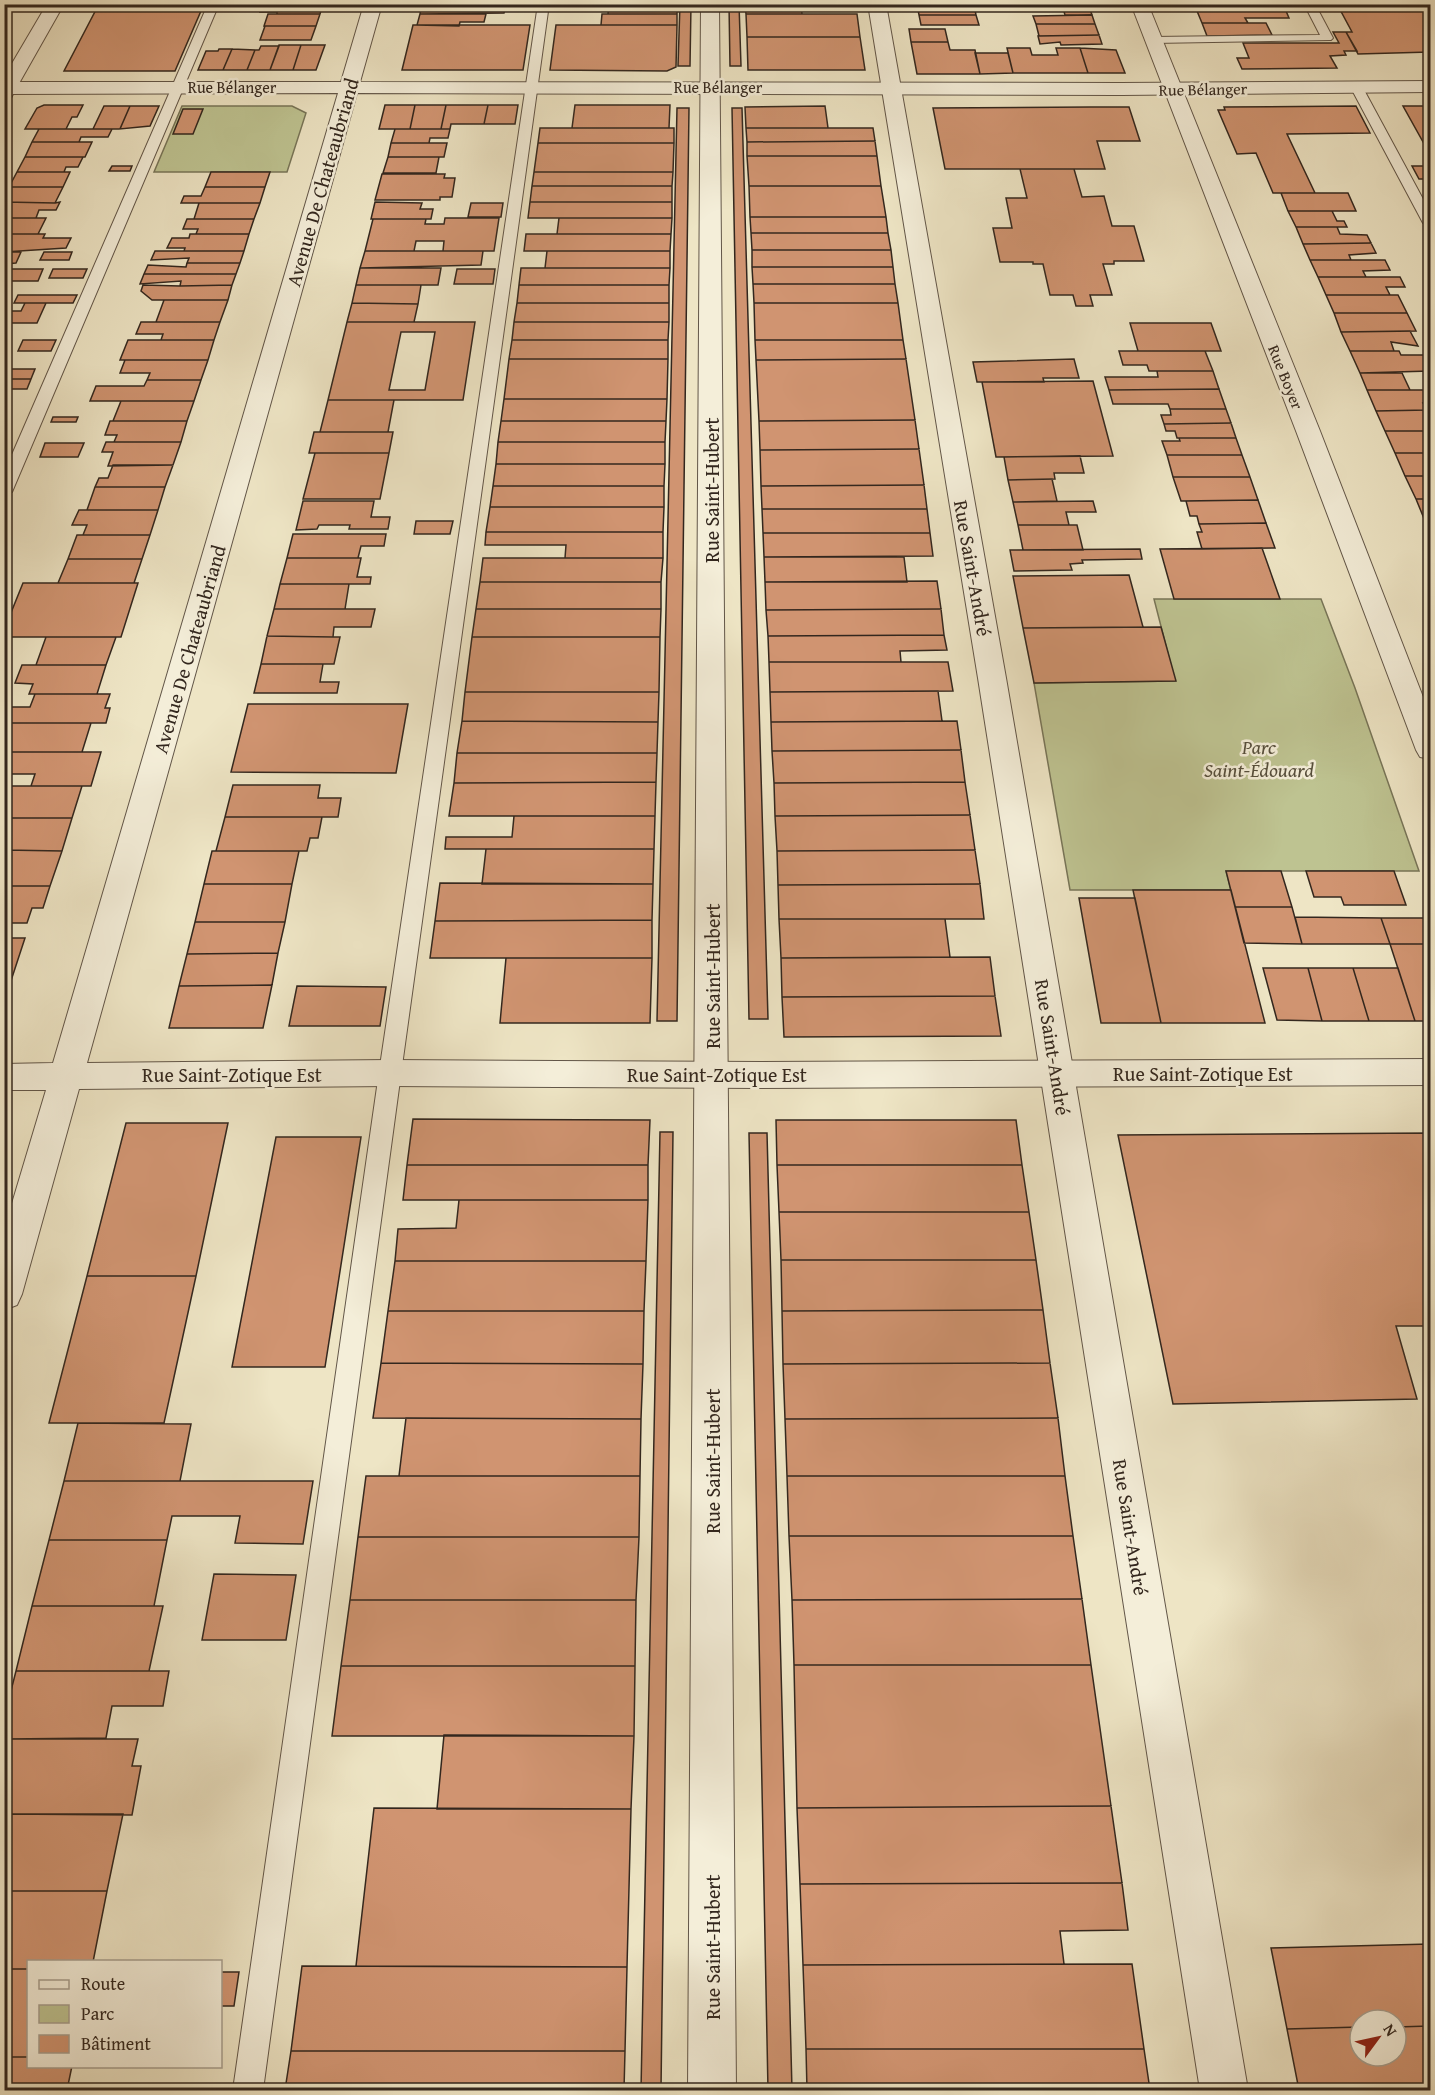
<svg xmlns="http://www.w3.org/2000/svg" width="1435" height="2095" viewBox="0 0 1435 2095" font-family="'Gentium Book Plus',serif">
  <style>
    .green { fill: #bec391; stroke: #787558; stroke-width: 1.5 }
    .building { fill: #d09471; stroke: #33271e; stroke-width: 1.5; fill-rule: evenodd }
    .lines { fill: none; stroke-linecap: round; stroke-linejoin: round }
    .service-casing { stroke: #625648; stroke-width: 2 }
    .minor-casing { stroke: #625648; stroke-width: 2 }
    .tertiary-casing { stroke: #625648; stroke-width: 2 }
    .service { fill: #f4eed9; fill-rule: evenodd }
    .minor { fill: #f4eed9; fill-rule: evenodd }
    .tertiary { fill: #f4eed9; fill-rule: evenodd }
    .labels { text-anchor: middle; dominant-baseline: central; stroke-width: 5; stroke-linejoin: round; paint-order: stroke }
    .far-street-label { font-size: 16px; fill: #33271e; stroke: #f4eed9 }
    .street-label { font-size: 20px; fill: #33271e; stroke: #f4eed9 }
    .park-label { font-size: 20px; font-style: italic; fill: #564e3b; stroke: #f4eed9 }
  </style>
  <rect width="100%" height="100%" fill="#eee5c5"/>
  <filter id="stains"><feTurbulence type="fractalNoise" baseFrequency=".00333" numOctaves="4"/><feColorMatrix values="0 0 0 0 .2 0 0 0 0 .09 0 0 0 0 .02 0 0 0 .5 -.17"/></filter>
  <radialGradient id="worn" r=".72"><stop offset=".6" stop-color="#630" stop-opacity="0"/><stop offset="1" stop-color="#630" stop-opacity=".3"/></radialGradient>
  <path class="green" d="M182 106H292L306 113 287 172H154Z
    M1154 599H1321L1355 688 1419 871H1226L1231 890H1070L1034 683 1175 681Z"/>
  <path class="building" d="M99 4H204L175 71H64Z
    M263 4H323L320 14H277V12H260Z
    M422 4H461L460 8 505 9 504 13 420 14Z
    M609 4H677V14H608Z
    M680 4H691L690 66H678Z
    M729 4H739L741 66H730Z
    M745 4H801L802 14H746Z
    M1025 4H1088L1092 15H1065L1063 8H1027Z
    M1194 4 1282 5 1286 11H1197Z
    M1337 4H1430V52L1358 54 1346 32H1352Z
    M917 5H974L976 15H919Z
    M1197 11H1286L1289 18H1245L1248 23H1202Z
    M268 14H320L316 26H264Z
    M420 14H486L484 22H460L459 26 417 25Z
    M602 14H677V25H601Z
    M746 14H857L860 37H747Z
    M919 15H976L979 25H921Z
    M1092 15 1095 24H1036L1033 16Z
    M1202 23H1266L1272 35 1207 36Z
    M1036 24H1095L1099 35 1039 36Z
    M413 25H530L523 70H402Z
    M556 25H677L676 67 667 71 550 70Z
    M265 26H316L311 40H260Z
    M909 29H945L948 42H911Z
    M1333 32H1346L1357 51H1344L1346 55 1330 56 1337 68 1242 69 1237 58H1249L1243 43H1339Z
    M1099 35 1102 44 1061 45 1060 42 1040 44 1038 36Z
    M747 37H860L865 70H748Z
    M911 42H948L950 50H975L980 74H917Z
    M279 45H301L293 70H270Z
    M301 45H325L316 70H293Z
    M261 46H279L270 70H247L255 50H259Z
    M1007 48H1030L1032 55H1058L1056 48H1080L1088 73H1013Z
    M1080 48 1116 50 1125 73H1088Z
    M219 49H232L223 70H198L206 51H218Z
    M232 49 255 50 247 70H223Z
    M975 53H1008L1013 73 980 74Z
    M44 105H83L77 117H72L66 129H25L37 108Z
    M385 105H415L410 129H379Z
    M415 105H446L441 129H410Z
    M446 105H488L484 124H451L450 129H441Z
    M488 105H518L515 124H484Z
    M575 105H670L669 128H572Z
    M104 106H130L120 129H93Z
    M130 106H159L150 126 120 129Z
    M825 106 828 128H746L745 107Z
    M1356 106 1370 133 1287 134 1315 193H1273L1256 153 1237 154 1218 110H1225L1224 107Z
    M1403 106H1430V149H1427Z
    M1091 107H1129L1140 141H1097L1105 169H945L933 108Z
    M677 108H689L677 1021H657Z
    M732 108H742L768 1019H749Z
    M183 109H203L193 134H173Z
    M540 128H674V143H538Z
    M746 128H873L875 141 747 142Z
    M39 129H112L108 137H81L79 142H32Z
    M395 129H450L448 138H430L429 143H391Z
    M875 141 877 156H747V142Z
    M32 142H92L85 157H25Z
    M391 143H447L444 157H388Z
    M538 143H674L673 172H534Z
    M747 156H877L881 186H749Z
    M25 157H83L78 167H66L64 172H17Z
    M388 157H439L436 173H383Z
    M112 166H132L130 171H109Z
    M1412 166H1430V179H1419Z
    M1020 169H1074L1082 197 1104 196 1112 226H1134L1144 261H1114V264H1103L1112 295H1090L1093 306H1076L1073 295H1050L1043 264H1033V262H1000L993 228H1012L1006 198H1027Z
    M17 172H70L63 187H9Z
    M211 172H270L265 187H205Z
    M534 172H673L672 186H532Z
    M382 174H445L444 178H455L452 197H440V200H375Z
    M532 186H672V202H530Z
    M749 186H881L886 217H750Z
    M9 187H63L55 203 4 202V195Z
    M205 187H265L260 203H181L184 196H201Z
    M1281 193H1348L1356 211H1288Z
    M4 202 55 203 60 202 56 210H39L36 218H4Z
    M375 202 422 203 420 209H433L431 219H371Z
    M530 202H672V218H528Z
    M199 203H260L254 219H194Z
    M471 203H503L501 217H468Z
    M1288 211H1332L1337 221H1344L1347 227H1296Z
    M750 217H886L888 233H751Z
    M4 218H46L38 234H4Z
    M445 218H499L494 251H443L444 241H416L414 251H365L373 219H426L425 224H444Z
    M559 218H672L671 234H557Z
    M187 219H254L249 234H196L198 229H183Z
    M1296 227H1337L1340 234 1367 235 1371 243 1303 244Z
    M751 233H888L891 250H752Z
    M4 234H45L43 238H71L66 248 4 252Z
    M190 234H249L244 251H184L185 248H167L172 238H189Z
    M526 234H671L670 251H524Z
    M1371 243 1376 253 1349 255 1351 260H1310L1303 244Z
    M752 250H891L893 267H752Z
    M155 251H244L240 263H187L189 258 151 260Z
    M365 251H483L481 265 360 268Z
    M547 251H670V268H545Z
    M4 252H21L16 263 4 264Z
    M44 252H72L69 260H40Z
    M1310 260H1385L1390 270 1363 271 1366 277H1318Z
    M187 263H240L236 274H144L148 265 186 267Z
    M752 267H893L895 284H753Z
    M360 268H441L438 285H356Z
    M521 268H670L669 285H519Z
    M4 269H43L38 281H8L4 286Z
    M53 269H87L83 278H49Z
    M457 269H495L493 284H454Z
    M144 274H236L232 285 180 286 181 281 140 284Z
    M1318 277H1400L1405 287H1386L1390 295H1326Z
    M753 284H895L898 303H754Z
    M143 285 180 286 232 285 228 300H152L141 291Z
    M356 285H421L418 304 352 303Z
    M519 285H669V303H517Z
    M18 295H77L73 303H14Z
    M1326 295H1398L1407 313H1334Z
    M164 300H228L220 322H156Z
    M25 303H46L37 323H4V311H21Z
    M352 303 418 304 414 322H347Z
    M517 303H669V322H514Z
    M754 303H898L903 340H755Z
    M1334 313H1407L1416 331 1341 332Z
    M141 322H220L214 340H161L163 334H136Z
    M347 322H475L463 400H328ZM401 332H435L425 390H389Z
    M514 322H669L668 340H512Z
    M1130 323H1211L1221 351H1138Z
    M1410 331 1418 346 1391 342 1394 351H1350L1341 332Z
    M23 340H56L51 351H18Z
    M128 340H214L208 360H120Z
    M512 340H668V359H509Z
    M755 340H903L906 359 756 360Z
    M1119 351H1205L1213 371H1149L1147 365H1123Z
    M1350 351H1399L1401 355H1430V371L1360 373Z
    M509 359H668L667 399H504Z
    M906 359 915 420 759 421 756 360Z
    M1074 359 1079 378H1043L1044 382H977L973 362Z
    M125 360H208L201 380H147L150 373H120Z
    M4 369H35L31 379H4Z
    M1157 371H1213L1219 389 1109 390 1105 377H1158Z
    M1360 373H1402L1410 390H1367Z
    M4 379H31L27 389H4Z
    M147 380H201L194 401H90L96 386H144Z
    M1093 381 1113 456 996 457 982 382Z
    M1219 389 1226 409H1170L1168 404H1113L1109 390Z
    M1367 390H1430V403H1423L1427 410 1376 411Z
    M504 399H667L666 421H501Z
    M328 400H394L388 432H320Z
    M121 401H194L187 421H113Z
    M1170 409H1226L1231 423 1164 424 1161 415H1171Z
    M1427 410H1430V431H1385L1376 411Z
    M53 417H78L76 422H51Z
    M915 420 919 449 760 450 759 421Z
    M110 421H187L181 442H114L117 435H105Z
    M501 421H666L665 442H498Z
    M1231 423 1236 438H1177L1175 431H1166L1164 424Z
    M1385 431H1430V453H1395Z
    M314 432H393L389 453H309Z
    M1179 438H1236L1242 455H1167L1162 441H1180Z
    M106 442H181L173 465 108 466 113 452H102Z
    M498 442H665V464H496Z
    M45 443H84L78 457H40Z
    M919 449 924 485 761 486 760 450Z
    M315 453H389L380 499H303Z
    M1395 453H1430V476H1405Z
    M1167 455H1242L1250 477H1173Z
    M1080 456 1084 473H1054L1055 479 1008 480 1004 457Z
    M496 464H665L664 486H493Z
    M113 465H173L165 487H95L99 478H108Z
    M1405 476H1430V499H1416Z
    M1173 477H1250L1258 500 1181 501Z
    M1052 479 1057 501 1013 502 1008 480Z
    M924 485 927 509H762L761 486Z
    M493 486H664V507H490Z
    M95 487H165L158 510H87Z
    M1416 499H1430V521H1425Z
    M1258 500 1266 523 1199 524 1197 516H1190L1186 501Z
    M303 501H374L371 517H390L388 529H349L350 525H319L317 529 296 530Z
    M1093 501 1096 512H1066L1069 525H1018L1013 502Z
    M490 507H664L663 532H486Z
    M762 509H927L930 533H763Z
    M79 510H158L150 535H83L87 525H72Z
    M416 521H453L450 534H414Z
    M1266 523 1275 548 1202 549 1197 532H1202L1199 524Z
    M1018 525H1077L1083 550H1023Z
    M486 532H663V558H565L566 545H485Z
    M763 533H930L933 556 764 557Z
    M293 534H386L384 546H361L358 558H287Z
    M77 535H150L142 559H68Z
    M1262 548 1280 599H1174L1160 549Z
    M1140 549 1142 559 1082 560 1083 563 1070 564 1072 570 1014 571 1010 550Z
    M764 557H904L907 582H765Z
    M287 558H361L357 577H371L370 584H280Z
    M483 558H663L661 582H480Z
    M68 559H142L134 583H58Z
    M1129 575 1143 627 1023 628 1013 576Z
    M937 581 941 609 766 610 765 582Z
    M480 582H661V609H476Z
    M23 583H138L121 637H4V630Z
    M280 584H349L345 609H274Z
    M274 609H375L371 627H334L333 637 267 636Z
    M476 609H661L660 637H472Z
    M941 609 944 635 768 636 766 610Z
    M1161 627 1176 681 1034 683 1023 628Z
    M944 635 947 650 900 651 901 662H769L768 636Z
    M267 636 333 637H340L334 664H261Z
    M46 637H116L106 665H36Z
    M472 637H660L659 692H465Z
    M769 662H948L953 691 770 692Z
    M261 664H323L320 682H339L337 693H254Z
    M22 665H106L97 694H29L33 684 15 683Z
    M938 691 942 721 771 722 770 692Z
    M465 692H659L658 722 462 721Z
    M35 694H110L105 708H110L106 723H4L9 707H30Z
    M248 704H408L396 773 231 772Z
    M462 721 658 722 657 753H457Z
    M957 721 961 750 772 751 771 722Z
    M4 723H91L82 752H4Z
    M961 750 965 782 774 783 772 751Z
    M4 752H101L91 786H31L35 774H4Z
    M457 753H657L656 782 454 783Z
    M656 782 655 816H449L454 783Z
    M965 782 970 815 775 816 774 783Z
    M233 785H320L318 798H341L338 817H225Z
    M4 786H82L72 818H4Z
    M970 815 975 850 777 851 775 816Z
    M514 816H655L654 849H445L446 837H512Z
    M225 817H322L318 838H310L307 851H216Z
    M4 818H72L62 851 4 850Z
    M486 849H654L653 884H482Z
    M4 850 62 851 50 886H4Z
    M975 850 980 884 778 885 777 851Z
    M212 851H299L292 884H204Z
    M1226 871H1281L1292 907H1235Z
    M1306 871H1394L1406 905H1344L1341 897H1314Z
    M440 883 653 884 652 920 435 921Z
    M204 884H292L285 922H195Z
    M980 884 984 919H779L778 885Z
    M4 886H50L43 908H32L27 923H4Z
    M1133 890H1231L1265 1023H1161Z
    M1079 898H1135L1161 1023H1101Z
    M1235 907H1292L1302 944 1244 943Z
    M1295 917 1381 918 1390 944H1302Z
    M1381 918H1429L1430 944H1390Z
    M779 919H945L950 957 781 958Z
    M652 920V958H430L435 921Z
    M195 922H285L278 953 187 954Z
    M4 938H25L4 1002Z
    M1390 944H1430V1021H1415Z
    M278 953 272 985 179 986 187 954Z
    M990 957 995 996 782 997 781 958Z
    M506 958H652L650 1023H500Z
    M1263 968H1308L1322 1021 1277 1020Z
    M1308 968H1353L1369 1021H1322Z
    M1353 968H1398L1415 1021H1369Z
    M272 985 263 1028H169L179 986Z
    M297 986 386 987 380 1026H289Z
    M995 996 1001 1036 784 1037 782 997Z
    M413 1119 650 1120 648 1165H407Z
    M776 1120H1016L1022 1165H777Z
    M126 1123H228L196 1276H87Z
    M660 1132H673L661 2090H641Z
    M749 1133H767L792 2090H768Z
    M1430 1133V1326H1396L1417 1399 1173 1404 1118 1135Z
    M276 1137H361L325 1367H232Z
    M407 1165H648V1200H403Z
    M777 1165H1022L1029 1212H779Z
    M459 1200H648L646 1261H395L398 1229 456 1228Z
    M779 1212H1029L1036 1260H781Z
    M781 1260H1036L1043 1310 782 1311Z
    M395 1261H646L644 1311H388Z
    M87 1276H196L164 1423H49Z
    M1043 1310 1050 1363 783 1364 782 1311Z
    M388 1311H644L643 1364 381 1363Z
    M381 1363 643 1364 641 1419 373 1418Z
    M1050 1363 1058 1418 785 1419 783 1364Z
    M406 1418 641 1419 640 1476H399Z
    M1058 1418 1065 1476H787L785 1419Z
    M78 1423 191 1424 180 1481H64Z
    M366 1476H640L639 1537H358Z
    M787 1476H1065L1073 1536H789Z
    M64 1481H313L303 1544 235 1543 240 1516H172L167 1540H49Z
    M789 1536H1073L1082 1599 792 1600Z
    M358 1537H639L636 1600H350Z
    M49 1540H167L154 1606H32Z
    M214 1574 296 1575 286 1640H202Z
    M1082 1599 1091 1665H794L792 1600Z
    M350 1600H636L635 1666H341Z
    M32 1606H163L149 1671H16Z
    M794 1665H1091L1111 1806 797 1808Z
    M341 1666H635L634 1736H332Z
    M16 1671H169L163 1706H112L106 1738 4 1739V1718Z
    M444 1735 634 1736 631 1809H437Z
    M4 1739H138L132 1766H141L132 1815 4 1814Z
    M1111 1806 1122 1883 800 1884 797 1808Z
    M374 1808 631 1809 627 1967 356 1966Z
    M4 1814H123L107 1891H4Z
    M1122 1883 1128 1930 1060 1931 1064 1964 803 1965 800 1884Z
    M4 1891H107L93 1962H28V1969H4Z
    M1430 1944V2026L1396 2027V2020H1360V2027L1287 2029 1271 1948Z
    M1132 1964 1144 2049H806L803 1965Z
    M302 1966 627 1967 625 2051H291Z
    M4 1969H28V2057H4Z
    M220 1972H239L234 2006H220Z
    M1430 2026V2090H1299L1287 2029 1360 2027V2056H1396V2027Z
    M806 2049H1144L1150 2090H807Z
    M291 2051H625L624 2090H285Z
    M4 2057H28V2066H72L67 2090H4Z"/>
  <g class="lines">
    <defs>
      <path id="service" d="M208 4H219L12 492 4 497V473Z
        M538 4H549L401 1073 263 2090H233L379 1073Z
        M1304 4H1315L1333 38 1331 40 1153 43 1147 40 1153 37 1320 35Z
        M1357 84 1363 88 1430 212V227L1423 223 1351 88Z"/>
      <path id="minor" d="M47 4H64L13 94 11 98 4 99V77Z
        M701 4H719L736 2090H688Z
        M868 4H886L1006 678 1248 2090H1200L978 678Z
        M1131 4H1148L1320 431 1430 715V759L1420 757 1416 750 1296 431Z"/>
      <path id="tertiary" d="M364 4H382L360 82 1121 83 1430 81V92L1121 95 357 93 87 1063 390 1060 760 1062 1430 1059V1085L760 1088 390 1086 79 1089 22 1294 17 1305 4 1310V1230L46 1090H4V1064L53 1063 338 93 4 94V82H341Z"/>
    </defs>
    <use href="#service" class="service-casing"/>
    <use href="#minor" class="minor-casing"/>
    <use href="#tertiary" class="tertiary-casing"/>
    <use href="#service" class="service"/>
    <use href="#minor" class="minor"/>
    <use href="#tertiary" class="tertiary"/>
  </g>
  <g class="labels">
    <g class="far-street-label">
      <text x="232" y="87">Rue Bélanger</text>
      <text x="718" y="87">Rue Bélanger</text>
      <text transform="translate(1203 89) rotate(-1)">Rue Bélanger</text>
      <text transform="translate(1286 377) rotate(68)">Rue Boyer</text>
    </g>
    <g class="street-label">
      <text transform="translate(322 182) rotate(-74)">Avenue De Chateaubriand</text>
      <text transform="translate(711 490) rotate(-90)">Rue Saint-Hubert</text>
      <text transform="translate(973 568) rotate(80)">Rue Saint-André</text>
      <text transform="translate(189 649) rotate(-74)">Avenue De Chateaubriand</text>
      <text transform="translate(712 976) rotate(-90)">Rue Saint-Hubert</text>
      <text transform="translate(1053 1047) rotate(81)">Rue Saint-André</text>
      <text x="1203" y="1073">Rue Saint-Zotique Est</text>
      <text x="232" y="1074">Rue Saint-Zotique Est</text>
      <text x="717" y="1074">Rue Saint-Zotique Est</text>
      <text transform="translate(712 1461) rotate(-90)">Rue Saint-Hubert</text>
      <text transform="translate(1131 1527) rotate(81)">Rue Saint-André</text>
      <text transform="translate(712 1947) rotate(-90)">Rue Saint-Hubert</text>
    </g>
    <g class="park-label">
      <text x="1259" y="746">Parc<tspan x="1259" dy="23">Saint-Édouard</tspan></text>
    </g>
  </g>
  <rect width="1435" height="2095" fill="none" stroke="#eee5c5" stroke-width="24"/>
  <rect x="6" y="6" width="1423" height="2083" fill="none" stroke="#33271e" stroke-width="3"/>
  <rect x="12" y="12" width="1411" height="2071" fill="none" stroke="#33271e" stroke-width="1.5"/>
  <rect x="27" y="1960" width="195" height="108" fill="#f4eed9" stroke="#a79e8e" stroke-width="1.5"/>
  <rect x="39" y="1980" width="30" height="9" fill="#f4eed9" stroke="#a79e8e" stroke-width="1.5"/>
  <text x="81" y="1990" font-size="18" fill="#33271e">Route</text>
  <rect x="39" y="2005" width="30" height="18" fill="#bec391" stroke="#a79e8e" stroke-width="1.5"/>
  <text x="81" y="2020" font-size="18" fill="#33271e">Parc</text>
  <rect x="39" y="2035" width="30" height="18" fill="#d09471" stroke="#a79e8e" stroke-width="1.5"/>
  <text x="81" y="2050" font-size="18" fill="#33271e">Bâtiment</text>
  <g transform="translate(1378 2038) rotate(57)"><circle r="28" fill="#f4eed9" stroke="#a79e8e" stroke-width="1.5"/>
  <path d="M0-4.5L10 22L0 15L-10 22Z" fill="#8f2418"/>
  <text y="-9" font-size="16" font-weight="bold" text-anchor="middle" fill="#33271e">N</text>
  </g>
  <rect width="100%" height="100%" filter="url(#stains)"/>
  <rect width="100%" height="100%" fill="url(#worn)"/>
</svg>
